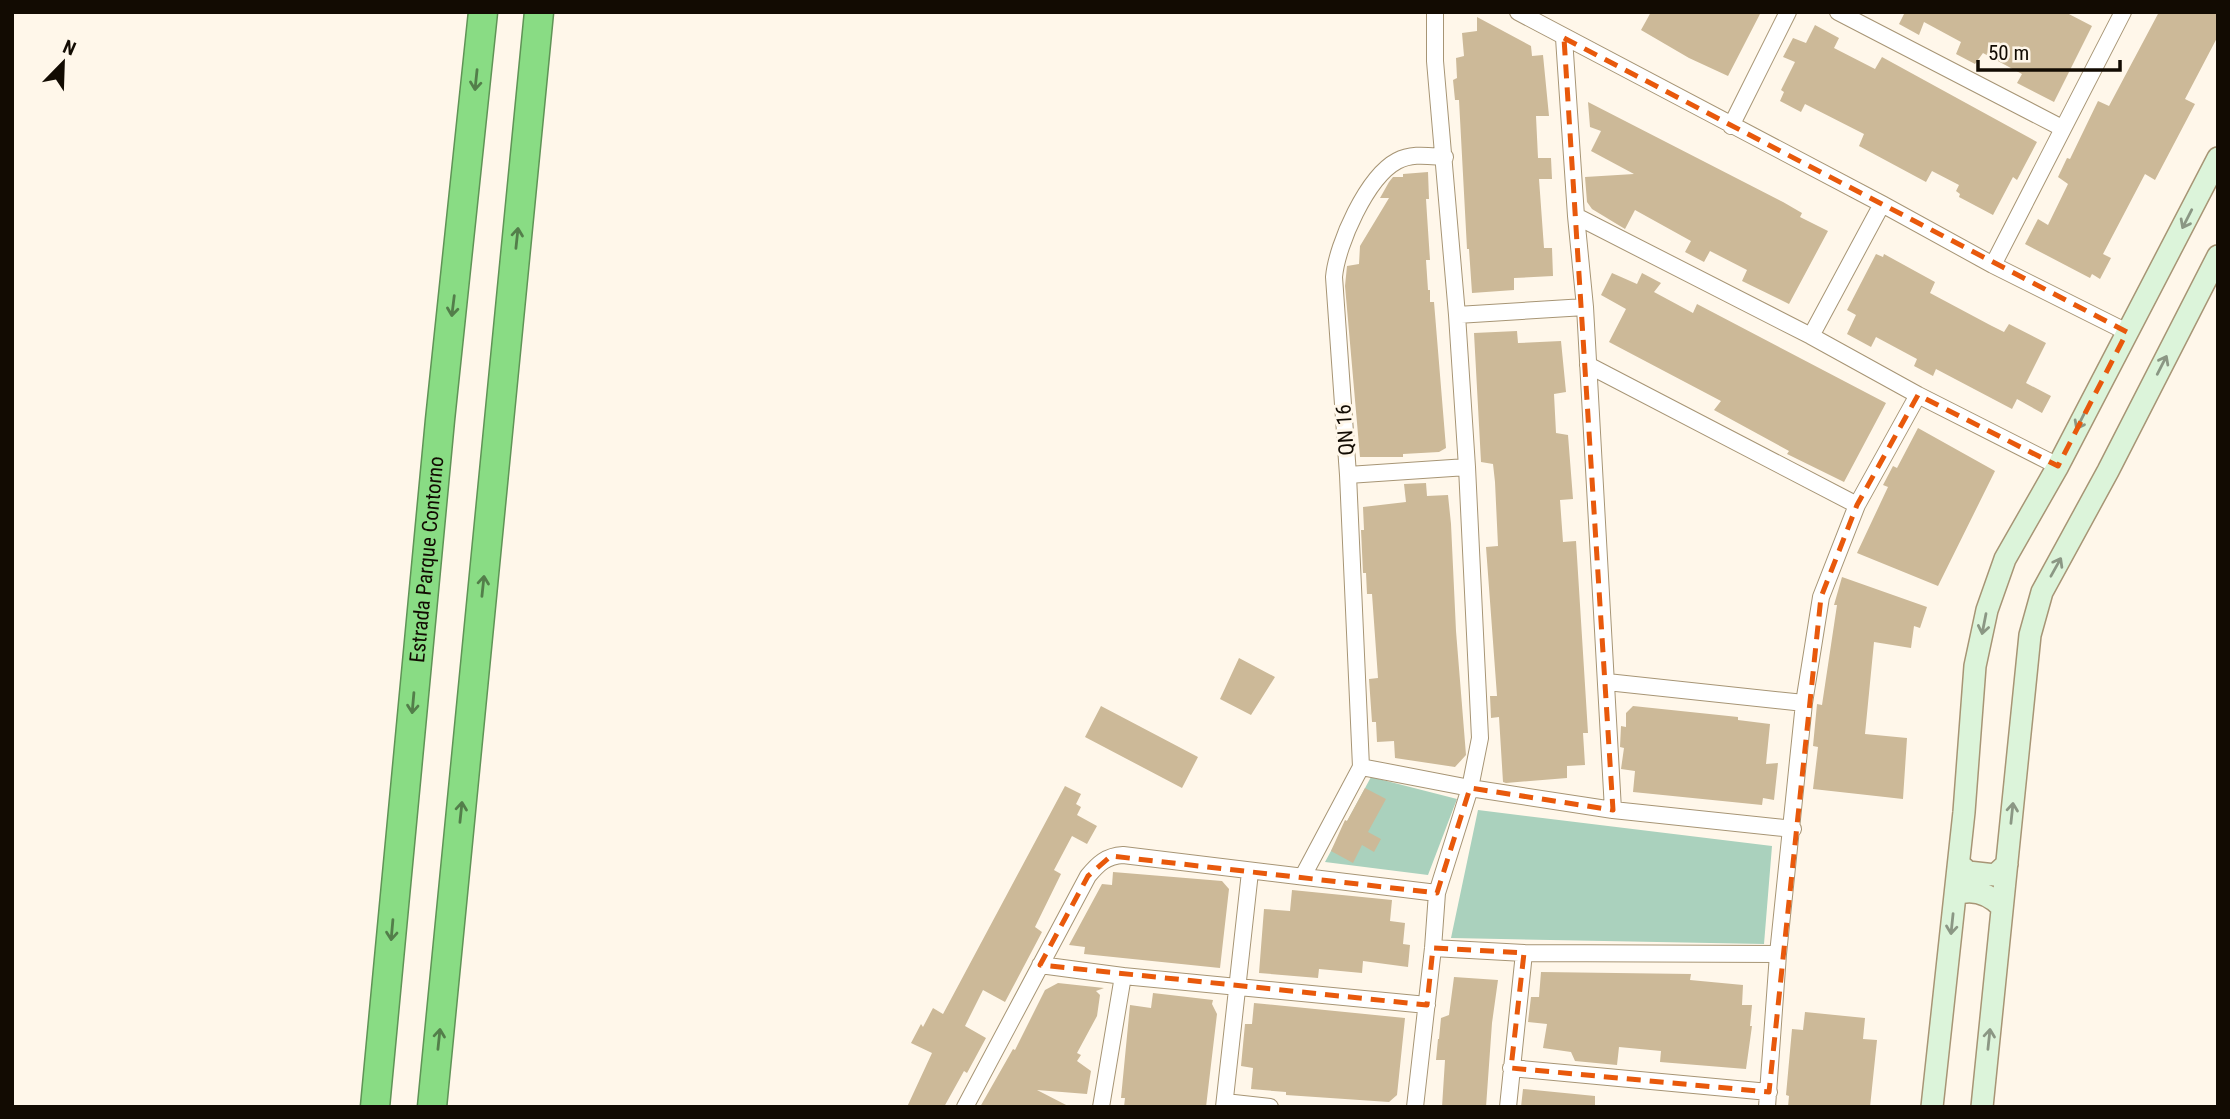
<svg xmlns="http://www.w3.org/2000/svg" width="2230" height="1119" viewBox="0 0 2230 1119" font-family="'Roboto Condensed',sans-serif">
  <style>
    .green { fill: #aad1bd }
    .building { fill: #ccb998 }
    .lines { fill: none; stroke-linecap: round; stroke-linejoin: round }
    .street-casing { stroke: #a79575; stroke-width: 18 }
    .secondary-casing { stroke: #a79575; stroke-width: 24 }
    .highway-casing { stroke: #5f9356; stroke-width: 31 }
    .street { stroke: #fff; stroke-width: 16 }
    .secondary { stroke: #dcf4da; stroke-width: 21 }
    .highway { stroke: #89dc84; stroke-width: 28 }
    .oneway { stroke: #537e4a }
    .oneway2 { stroke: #8b9784 }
    .marked { fill: none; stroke: #e8590c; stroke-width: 5; stroke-dasharray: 14 9; stroke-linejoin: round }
    .labels { text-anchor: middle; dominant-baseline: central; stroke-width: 6; stroke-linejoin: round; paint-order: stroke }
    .street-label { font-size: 21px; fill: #120b02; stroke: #fff7ea }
  </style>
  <rect width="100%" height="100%" fill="#fff7ea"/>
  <path class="green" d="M1371 777 1457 799 1428 875 1325 862Z
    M1478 810 1772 846 1764 944 1451 938Z"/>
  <path class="building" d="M1651 12H1761L1728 76 1689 58 1641 30Z
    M1905 12H2065L2092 26 2054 102 2017 83 2022 74 1983 53 1975 64 1956 54 1961 42 1924 22 1919 35 1899 24Z
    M2159 12H2218V36L2185 99 2195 104 2155 180 2145 174 2103 254 2111 258 2100 279 2092 274 2090 278 2025 244 2038 219 2048 225 2068 184 2058 177 2067 158 2070 159 2098 101 2109 106Z
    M1477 17 1531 46 1532 56 1543 55 1549 116H1536L1538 158H1551L1552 179H1539L1544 248H1552L1553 276 1514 278V290L1472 293 1469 249H1467L1459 100H1455L1453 80 1457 78 1456 58 1464 56 1462 33 1477 31Z
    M1815 25 1839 38 1834 48 1875 69 1882 57 2037 142 2017 180 2013 177 1993 215 1959 197 1960 194 1956 191 1959 185 1932 171 1926 182 1859 146 1864 134 1805 104 1801 112 1780 101 1784 92 1781 90 1795 62 1783 57 1793 38 1806 43Z
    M1588 102 1783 202 1802 213 1800 217 1828 231 1789 304 1742 281 1747 270 1710 251 1704 262 1685 252 1691 241 1635 210 1625 229 1592 209 1587 202 1585 177 1634 174 1591 151 1601 131 1590 127Z
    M1428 172 1429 199H1426L1427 215 1430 260H1426L1428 290H1430V302H1434L1446 448 1439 452 1403 454V457H1360L1345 286 1347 266 1359 264 1360 246 1389 198H1380L1389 182 1393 177H1403V174Z
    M1876 254 1883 257 1884 254 1935 282 1930 293 1990 325 2004 332 2009 324 2046 343 2026 383 2051 396 2042 413 2017 399 2012 409 1936 369 1933 376 1914 366 1917 359 1876 337 1871 347 1847 334 1856 315 1847 310Z
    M1612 273 1637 284 1642 273 1661 283 1654 292 1693 313 1697 304 1886 403 1844 482 1787 454 1789 451 1714 410 1721 401 1609 342 1626 309 1601 295Z
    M1517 331 1518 343 1561 341 1566 392 1554 394 1556 433 1568 435 1573 499 1560 500 1563 542 1576 541 1588 733H1583L1585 765 1567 766V778L1506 783 1503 782 1499 717 1491 718 1490 696H1497L1486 547 1498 546 1495 482 1493 464 1481 462 1474 333Z
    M1918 428 1995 471 1938 586 1857 553 1888 487 1883 485 1893 466 1897 468Z
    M1426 483 1427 496 1448 495 1451 524 1456 631 1466 755 1455 767 1395 758 1394 741 1377 742 1376 722H1372L1369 679 1378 678 1372 594H1367L1366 573H1363L1361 530H1364L1363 507 1406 502 1404 484Z
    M1842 577 1927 607 1920 628 1914 626 1911 648 1874 642 1865 734 1907 738 1903 799 1813 789 1818 747 1813 746 1817 704 1822 705 1837 605H1834Z
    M1239 658 1275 677 1251 715 1220 699Z
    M1101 706 1198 757 1182 788 1085 737Z
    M1633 706 1738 717V720L1770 724 1766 764 1778 763 1774 800 1763 798 1762 805 1633 792 1635 771 1621 769 1624 748 1620 747 1621 726 1626 727V713Z
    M1065 786 1081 794 1076 804 1081 807 1077 815 1097 826 1087 844 1072 836 1054 870 1061 874 1035 927 1042 932 1005 1002 983 990 965 1026 986 1038 967 1073 964 1071 944 1107H907L932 1053 911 1043 921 1024 923 1027 933 1008 943 1014Z
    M1365 788 1386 799 1368 832 1381 839 1374 852 1362 845 1353 863 1331 851 1345 820 1347 821Z
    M1113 872 1222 881 1229 889 1220 968 1084 954 1085 947 1069 945 1102 884 1112 885Z
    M1292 890 1392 900 1390 921 1405 923 1403 944 1410 945 1408 967 1363 961 1362 973 1319 969 1318 978 1259 973 1264 909 1290 911Z
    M1541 972 1691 974 1690 980 1743 985 1742 1005H1752L1750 1026H1752L1746 1069 1660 1062 1661 1051 1619 1047 1617 1065 1575 1061 1571 1052 1543 1048 1547 1024 1528 1022 1531 997H1539Z
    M1454 977 1498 980 1492 1023 1486 1107H1442L1445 1060H1436L1438 1039H1439L1441 1018 1449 1015Z
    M1058 983 1104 988 1096 991 1100 995 1097 1016 1077 1053 1081 1055 1077 1061 1091 1071 1087 1094 1037 1090 1070 1107H980L1013 1049 1015 1050 1045 990Z
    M1153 993 1213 1000 1212 1004 1217 1014 1206 1107H1124L1125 1098H1121L1130 1005 1151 1008Z
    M1254 1003 1405 1018 1397 1095 1389 1102 1286 1095V1092L1251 1089 1253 1068 1241 1066 1245 1024H1252Z
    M1805 1012 1865 1018 1863 1039 1877 1040 1870 1107H1788L1789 1096 1786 1095 1792 1029 1803 1030Z
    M1523 1089 1595 1096V1107H1521Z"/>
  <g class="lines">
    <defs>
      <path id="street" d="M1518 12 1882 204 1993 265 2127 332
        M1838 12 2062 128
        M1564 38 1576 216 1585 307 1613 810
        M1731 126 1788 12
        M1576 216 1811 336 1918 395 2058 466
        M1993 265 2123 12
        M1457 315 1585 307
        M1811 336 1882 204
        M1588 365 1857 505
        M1348 475 1467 467
        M1607 682 1804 703
        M1361 767 1348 475 1334 277C1337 244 1367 177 1397 161 1412 153 1428 156 1445 157
        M1361 767 1470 788 1613 810 1793 829
        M1303 876 1361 767
        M1433 948 1524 953 1778 954
        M1040 965 1123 976 1427 1005
        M1511 1068 1769 1092
        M1225 1102 1270 1107
        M965 1107 1088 876C1098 864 1106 856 1123 855L1437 893
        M1101 1107 1123 976
        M1224 1107 1250 872
        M1415 1107 1433 948 1437 893 1470 788 1480 738 1467 467 1457 315 1435 61V12
        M1508 1107 1524 953
        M1767 1107 1778 954 1804 703 1821 597 1857 505 1918 395"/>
      <path id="secondary" d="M1959 864 1968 872 1995 875 2007 864
        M1956 894C1974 888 1989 894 2002 907
        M1932 1107 1964 812 1975 666 1987 610 2005 559 2058 466 2218 158
        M1982 1107 2030 635 2042 592 2108 471 2218 256"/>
      <g id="highway">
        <path id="s1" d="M375 1107 440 420 483 12"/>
        <path d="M432 1107 539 12"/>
      </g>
    </defs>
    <use href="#street" class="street-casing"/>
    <use href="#secondary" class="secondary-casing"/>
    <use href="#highway" class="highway-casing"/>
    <use href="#street" class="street"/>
    <use href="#secondary" class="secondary"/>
    <use href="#highway" class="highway"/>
  </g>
  <defs><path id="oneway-shaft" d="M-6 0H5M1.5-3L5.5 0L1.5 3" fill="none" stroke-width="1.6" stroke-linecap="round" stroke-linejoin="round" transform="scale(1.75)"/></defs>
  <g class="oneway">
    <use href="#oneway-shaft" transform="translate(476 80) rotate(96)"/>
    <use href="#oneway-shaft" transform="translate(517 238) rotate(-84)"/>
    <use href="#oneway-shaft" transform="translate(453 306) rotate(97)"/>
    <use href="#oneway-shaft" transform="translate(483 586) rotate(-84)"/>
    <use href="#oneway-shaft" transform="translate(413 703) rotate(95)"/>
    <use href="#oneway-shaft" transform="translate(461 812) rotate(-84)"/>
    <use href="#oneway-shaft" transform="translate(392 930) rotate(95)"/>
    <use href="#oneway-shaft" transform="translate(439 1039) rotate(-84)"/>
  </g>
  <g class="oneway2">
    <use href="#oneway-shaft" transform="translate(2187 219) rotate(117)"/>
    <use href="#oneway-shaft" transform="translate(2162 365) rotate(-63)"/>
    <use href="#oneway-shaft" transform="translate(2081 420) rotate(117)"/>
    <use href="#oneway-shaft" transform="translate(2056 567) rotate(-61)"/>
    <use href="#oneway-shaft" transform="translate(1984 624) rotate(101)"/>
    <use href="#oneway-shaft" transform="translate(2012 813) rotate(-84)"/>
    <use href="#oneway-shaft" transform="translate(1952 924) rotate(96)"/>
    <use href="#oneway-shaft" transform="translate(1989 1039) rotate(-84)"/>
  </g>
  <path class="marked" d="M1564 38 2127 332 2058 466 1918 395 1857 505 1821 597 1769 1092 1511 1068 1524 953 1433 948 1427 1005 1040 965 1088 876 1111 856 1437 893 1470 788 1613 810Z"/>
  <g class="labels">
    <g class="street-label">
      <text transform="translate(1345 430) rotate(-94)">QN 16</text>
      <text stroke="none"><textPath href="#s1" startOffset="550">Estrada Parque Contorno</textPath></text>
    </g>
  </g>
  <rect width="2230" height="1119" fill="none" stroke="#120b02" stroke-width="28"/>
  <g transform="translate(63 63) rotate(23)" stroke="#fff7ea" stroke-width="5" paint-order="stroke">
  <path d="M0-5L12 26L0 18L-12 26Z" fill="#120b02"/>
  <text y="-10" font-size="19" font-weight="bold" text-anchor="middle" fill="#120b02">N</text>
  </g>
  <path d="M1978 60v10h142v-10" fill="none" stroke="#120b02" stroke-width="3.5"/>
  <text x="1988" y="60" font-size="21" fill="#120b02" stroke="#fff7ea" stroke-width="5" paint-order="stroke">50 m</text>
</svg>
